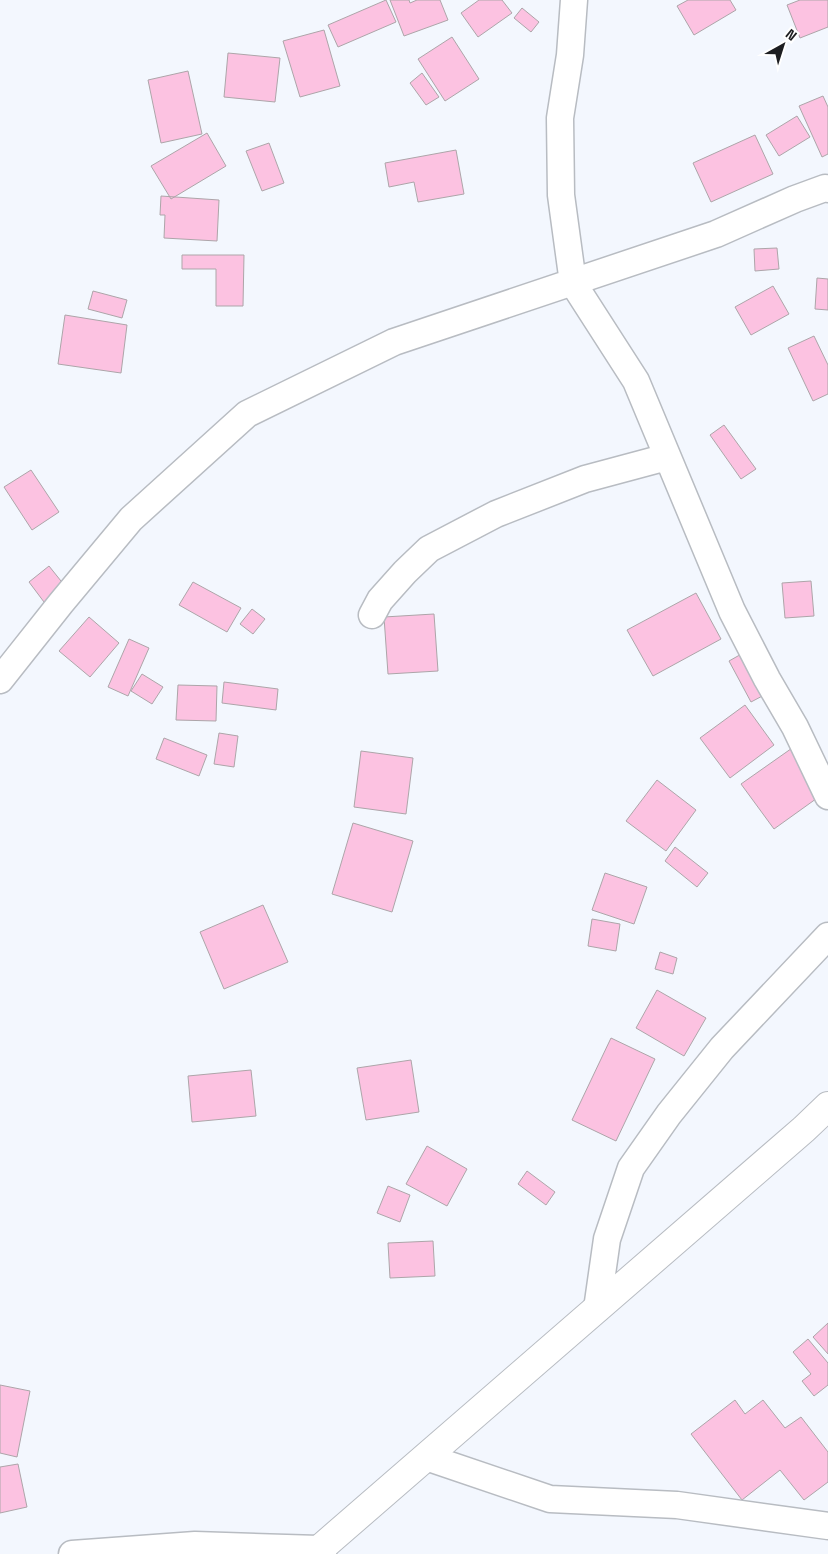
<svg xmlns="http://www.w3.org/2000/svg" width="828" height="1554" viewBox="0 0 828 1554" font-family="'Space Grotesk',sans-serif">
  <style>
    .building { fill: #fcc2e1; stroke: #ada5a9 }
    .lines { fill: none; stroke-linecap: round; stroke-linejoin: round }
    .street-casing { stroke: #b8bcc2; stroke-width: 29 }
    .secondary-casing { stroke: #b8bcc2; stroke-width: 30 }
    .street { stroke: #fff; stroke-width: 26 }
    .secondary { stroke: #fff; stroke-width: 28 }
  </style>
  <rect width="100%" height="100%" fill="#f3f7fe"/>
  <path class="building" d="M386 0 396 22 338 47 328 25Z
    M390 0H409L410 3 417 0H440L448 20 404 36Z
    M479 0H502L512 13 478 37 461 13Z
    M688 0H730L736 10 694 35 677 6Z
    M800 0H828V27L800 38 787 5Z
    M522 8 539 22 531 32 514 18Z
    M324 30 340 86 300 97 283 41Z
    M452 37 479 79 445 101 418 59Z
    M228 53 280 58 275 102 224 97Z
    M188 71 202 134 161 143 148 80Z
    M422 73 439 97 426 105 410 83Z
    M823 96 828 107V154L822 157 799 106Z
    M797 116 810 137 779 156 766 135Z
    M207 133 226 166 171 199 151 166Z
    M755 135 773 174 711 202 693 163Z
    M269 143 284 183 262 191 246 151Z
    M456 150 464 194 418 202 414 182 389 187 385 163Z
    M161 196 219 200 217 241 164 238 165 215H160Z
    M777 248 779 269 755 271 754 249Z
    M182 255H244L243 306H216V269H182Z
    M817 278 828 279V310L815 309Z
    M773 286 789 314 751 335 735 307Z
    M93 291 127 300 122 318 88 309Z
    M65 315 127 325 121 373 58 364Z
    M814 336 828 365V394L813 401 788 348Z
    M724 425 756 469 741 479 710 435Z
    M31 470 59 512 32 530 4 487Z
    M49 566 65 586 44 602 29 582Z
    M811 581 814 616 785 618 782 583Z
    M193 582 241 608 227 632 179 605Z
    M696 593 721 639 653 676 627 630Z
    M252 609 265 619 253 634 240 624Z
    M434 614 438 671 388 674 384 617Z
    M89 617 119 643 90 677 59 651Z
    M129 639 149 648 128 696 108 687Z
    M745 652 768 693 751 702 729 661Z
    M142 674 163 687 152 704 131 691Z
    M224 682 278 689 276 710 222 703Z
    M178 685 217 686 216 721 176 720Z
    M745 705 774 745 730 778 700 738Z
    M219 733 238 736 234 767 214 764Z
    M164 738 207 755 199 776 156 759Z
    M795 746 827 791 774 829 741 784Z
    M361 751 413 758 406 814 354 807Z
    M657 780 696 810 666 851 626 821Z
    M353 823 413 841 392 912 332 894Z
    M675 847 708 873 697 887 665 861Z
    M605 873 647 887 634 924 592 910Z
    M263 905 288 962 224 989 200 932Z
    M592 919 620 924 616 951 588 946Z
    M660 952 677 958 673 974 655 969Z
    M657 990 706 1018 684 1056 636 1028Z
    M611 1038 655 1059 616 1141 572 1120Z
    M411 1060 419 1112 366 1120 357 1068Z
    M251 1070 256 1116 192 1122 188 1076Z
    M427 1146 467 1169 447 1206 406 1184Z
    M527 1171 555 1192 546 1205 518 1184Z
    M388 1186 410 1195 400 1222 377 1213Z
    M433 1241 435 1276 390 1278 388 1243Z
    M828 1323V1354L813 1337Z
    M808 1339 828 1363V1385L814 1396 802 1381 811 1374 793 1352Z
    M0 1385 30 1391 17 1457 0 1453Z
    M735 1400 745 1414 763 1400 785 1428 801 1417 828 1452V1482L804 1500 780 1470 742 1500 691 1434Z
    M18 1464 27 1507 0 1513V1467Z"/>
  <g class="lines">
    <defs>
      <path id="street" d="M574 0 570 55 560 118 561 195 573 283 636 381 732 611 767 679 795 727 828 796
        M372 615 380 600 405 572 429 549 496 514 585 479 667 457
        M0 680 61 603 131 519 247 414 394 342 716 234 795 199 825 188 828 189
        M597 1309 607 1239 631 1168 669 1114 722 1048 828 936
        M426 1457 550 1499 677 1505 828 1526
        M72 1554 195 1545 319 1549 323 1554"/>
      <path id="secondary" d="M314 1554 804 1129 828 1106"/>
    </defs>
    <use href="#street" class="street-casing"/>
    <use href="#secondary" class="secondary-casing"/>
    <use href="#street" class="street"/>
    <use href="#secondary" class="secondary"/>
  </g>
  <g transform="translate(783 45) rotate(39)" stroke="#ffffff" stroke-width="4" paint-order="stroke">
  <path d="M0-4L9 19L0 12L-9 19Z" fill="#1d1e21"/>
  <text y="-8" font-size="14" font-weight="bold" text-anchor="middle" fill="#1d1e21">N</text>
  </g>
</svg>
